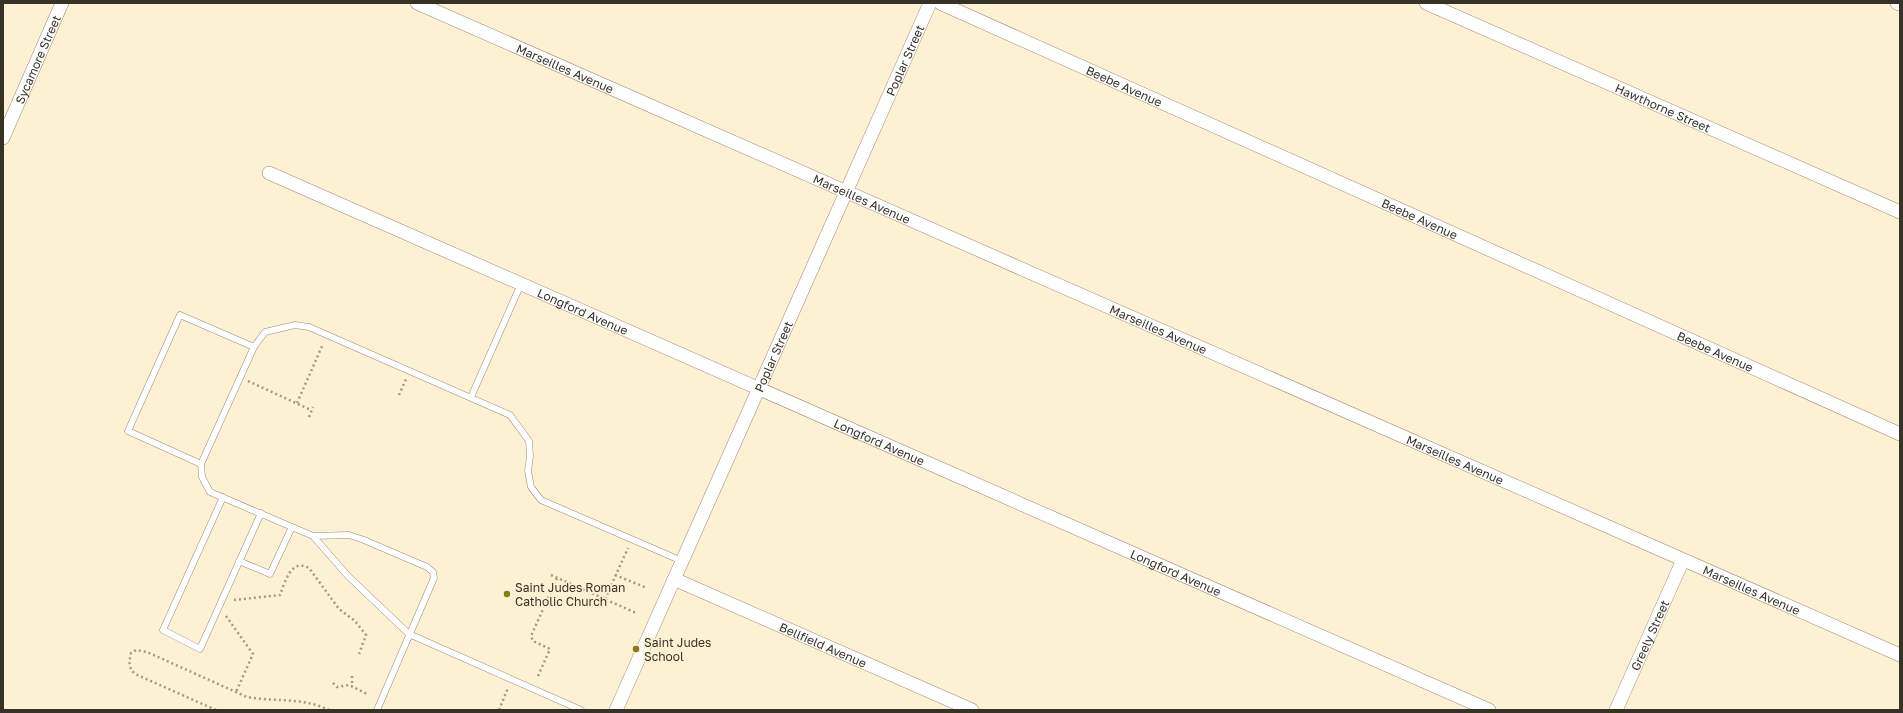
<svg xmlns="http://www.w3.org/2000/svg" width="1903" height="713" viewBox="0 0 1903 713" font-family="'Golos Text',sans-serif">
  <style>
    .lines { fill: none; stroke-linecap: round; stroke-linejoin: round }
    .lane-casing { stroke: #988d71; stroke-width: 7 }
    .street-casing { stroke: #988d71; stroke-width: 14 }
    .path { stroke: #a29983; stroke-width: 2.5; stroke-dasharray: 2 3; stroke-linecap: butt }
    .lane { stroke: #fff; stroke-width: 6 }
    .street { stroke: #fff; stroke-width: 13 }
    .poi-dot { fill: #847a1f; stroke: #fdf1d3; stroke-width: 1.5 }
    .labels { text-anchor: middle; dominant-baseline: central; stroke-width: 3.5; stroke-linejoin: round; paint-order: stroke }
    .street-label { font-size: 12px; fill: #373226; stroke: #fdf1d3 }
    .poi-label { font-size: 12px; fill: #373226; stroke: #fdf1d3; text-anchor: start }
  </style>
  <rect width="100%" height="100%" fill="#fdf1d3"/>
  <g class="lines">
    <defs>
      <path id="lane" d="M471 397 521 284
        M201 464 128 431 180 315 254 347
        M223 497 163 630 200 649 261 513
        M313 536 349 535 364 540 427 567 433 572 434 578 377 710
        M239 561 270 574 292 527
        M581 710 409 634 348 576 313 536 210 492 202 477 201 464 254 347 265 332 295 325 309 327 510 415 529 441 530 456 528 471 531 487 541 500 682 561"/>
      <g id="street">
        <path id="s1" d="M417 3 1900 655"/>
        <path id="s2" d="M940 3 1900 434"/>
        <path id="s3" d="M1426 3 1900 212"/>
        <path d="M1897 3 1900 4"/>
        <path id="s4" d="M3 138 62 3"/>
        <path id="s5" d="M269 173 1489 710"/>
        <path id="s6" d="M674 579 972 710"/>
        <path id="s7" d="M616 710 930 3"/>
        <path id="s8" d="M1616 710 1683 560"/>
      </g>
    </defs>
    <use href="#lane" class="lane-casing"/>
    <use href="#street" class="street-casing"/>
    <path class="path" d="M248 381 311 410
      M399 395 406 379
      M297 403 323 344
      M309 417 313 407
      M551 575 636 613
      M615 575 647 588
      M605 599 628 548
      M234 600 280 595C285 582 291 558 309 568L339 609 355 621 366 635 359 654
      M226 616 253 654 236 692
      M352 676V687
      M538 676 550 649 533 641 531 636 557 578
      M333 683 337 687 349 685 367 694
      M216 710 135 674C128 667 129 662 131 653L136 650 147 652 247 697C274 702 303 697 329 710
      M499 710 508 688"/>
    <use href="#lane" class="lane"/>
    <use href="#street" class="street"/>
  </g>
  <g class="poi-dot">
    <circle cx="507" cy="594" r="4"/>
    <circle cx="636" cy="649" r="4"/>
  </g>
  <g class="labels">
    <g class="street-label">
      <text stroke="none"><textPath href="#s4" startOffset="86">Sycamore Street</textPath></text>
      <text stroke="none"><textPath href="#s7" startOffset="711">Poplar Street</textPath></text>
      <text stroke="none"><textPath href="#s1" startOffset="162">Marseilles Avenue</textPath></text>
      <text stroke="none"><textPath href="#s2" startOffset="202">Beebe Avenue</textPath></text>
      <text stroke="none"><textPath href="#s3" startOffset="259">Hawthorne Street</textPath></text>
      <text stroke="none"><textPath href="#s1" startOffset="486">Marseilles Avenue</textPath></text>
      <text stroke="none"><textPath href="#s2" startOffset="526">Beebe Avenue</textPath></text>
      <text stroke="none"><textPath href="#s5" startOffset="343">Longford Avenue</textPath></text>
      <text stroke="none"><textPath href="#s1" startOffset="810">Marseilles Avenue</textPath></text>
      <text stroke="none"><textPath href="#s2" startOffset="850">Beebe Avenue</textPath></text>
      <text stroke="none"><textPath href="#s7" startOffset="387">Poplar Street</textPath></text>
      <text stroke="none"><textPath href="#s5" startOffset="667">Longford Avenue</textPath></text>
      <text stroke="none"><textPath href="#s1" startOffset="1134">Marseilles Avenue</textPath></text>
      <text stroke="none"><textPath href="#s5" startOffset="991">Longford Avenue</textPath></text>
      <text stroke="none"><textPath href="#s1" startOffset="1458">Marseilles Avenue</textPath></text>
      <text stroke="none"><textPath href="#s8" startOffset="82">Greely Street</textPath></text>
      <text stroke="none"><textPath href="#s6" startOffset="163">Bellfield Avenue</textPath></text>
    </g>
    <g class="poi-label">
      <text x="515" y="587">Saint Judes Roman<tspan x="515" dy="14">Catholic Church</tspan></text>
      <text x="644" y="642">Saint Judes<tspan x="644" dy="14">School</tspan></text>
    </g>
  </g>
  <rect width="1903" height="713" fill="none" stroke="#373226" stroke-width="8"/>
</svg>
